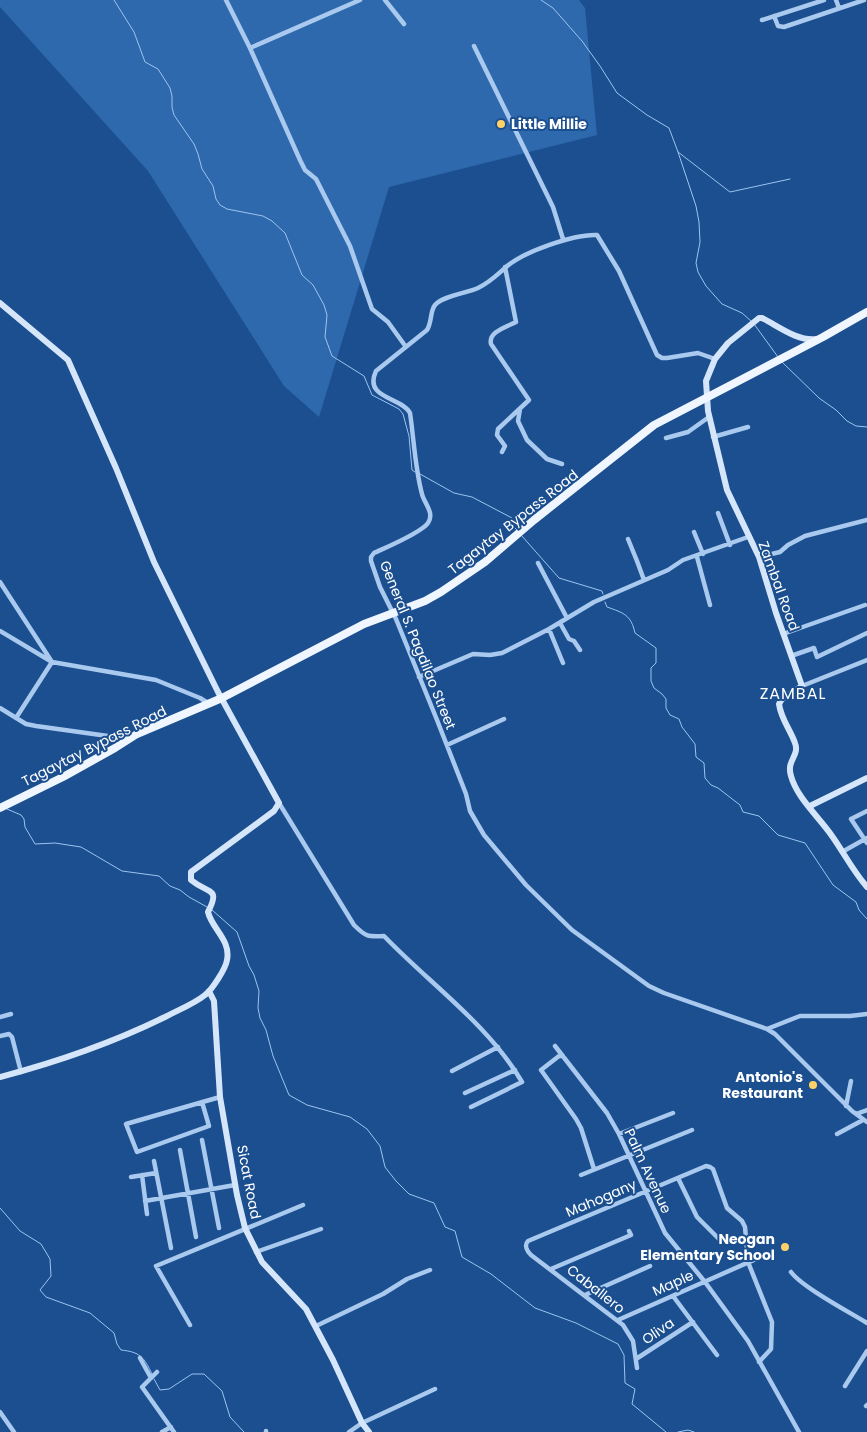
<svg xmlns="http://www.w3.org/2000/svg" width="867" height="1432" viewBox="0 0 867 1432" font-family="Poppins,sans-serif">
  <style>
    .green { fill: #2e69ad }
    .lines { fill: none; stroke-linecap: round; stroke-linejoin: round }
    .stream { stroke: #9cc4f0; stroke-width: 1 }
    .street { stroke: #a9c9ee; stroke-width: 4.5 }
    .secondary { stroke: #d6e6fa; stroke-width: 6 }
    .primary { stroke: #f0f6ff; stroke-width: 8 }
    .poi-dot { fill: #ffd166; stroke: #1b4f8f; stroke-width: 2 }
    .labels { text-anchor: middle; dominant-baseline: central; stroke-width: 4; stroke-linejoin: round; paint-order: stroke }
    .poi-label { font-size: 14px; font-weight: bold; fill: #fff; stroke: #1b4f8f; text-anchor: end }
    .street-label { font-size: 14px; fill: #fff; stroke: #1b4f8f }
    .quarter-label { font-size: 16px; letter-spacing: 1px; fill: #fff; stroke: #1b4f8f }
  </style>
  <rect width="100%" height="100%" fill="#1b4f8f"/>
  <path class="green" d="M0 0H579L585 8 597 135 389 187 319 417 284 386 148 171 0 7Z"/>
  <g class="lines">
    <path class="stream" d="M114 0 134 32 145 62 158 69 170 88 172 96V107L174 115 194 144 198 154 202 169 213 186 216 199 220 205 227 209 263 216 272 221 285 233 302 275 313 285 324 305 327 315 325 337 332 356 364 376 372 395 399 409 403 414 409 436 412 470 415 472
      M541 0 553 8 582 41 600 66 617 93 647 115 669 128 678 152 730 192 790 179
      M678 152 696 206 699 222 700 242 696 263 698 272 706 286 722 304 742 313 751 321
      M754 324 778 357
      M782 362 819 398 836 410 847 421 856 426 867 427
      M420 474 454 493 472 497 512 518 513 526 517 530
      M521 535 559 578 602 591 603 594
      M605 602 607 607C624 613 631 615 635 633L656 648V663L651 668V681L654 688 662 694 666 699V708L670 715 679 719 682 727 695 744 696 757 704 763 705 778 711 785 718 788 740 805 743 812 759 816 778 835 805 843 833 885 856 902 859 910 867 919
      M7 809 21 815 24 819 25 827 35 844 55 843 81 847 122 871 159 876 170 886 180 890 189 897 207 907
      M212 910 237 932 249 966 254 975 259 991 258 1008 260 1018 266 1030 273 1056 289 1095 307 1105 350 1117 367 1129 380 1146 385 1167 396 1181 409 1194 434 1203 445 1227 455 1231 462 1257 491 1274 535 1308 576 1323 618 1344 624 1355 625 1383 635 1389 632 1404 666 1432
      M0 1208 20 1231 41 1244 50 1259 51 1276 40 1290 46 1297 90 1313 114 1333 117 1344 121 1350C140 1352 144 1357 152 1374
      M154 1379 160 1390 169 1389 192 1374H204L222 1391 230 1417 244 1432
      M678 1432 688 1430 694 1432"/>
    <path class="street" d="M226 0 250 48 300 160 305 170 316 179 350 246 372 309 388 322 406 347
      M385 0 404 24
      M836 0 839 8
      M774 16 778 26 784 27 864 0
      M762 20 824 0
      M474 46 553 207 563 239
      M250 48 360 0
      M715 359 698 353 667 358H662L657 355 619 271 597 235C574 234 522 252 505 268 496 276 489 283 478 288 467 293 442 296 435 305 430 311 432 322 427 330L376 371C363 399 402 397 410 413 414 440 415 468 422 494 424 503 435 513 428 523 421 533 387 547 374 553L371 557V561L380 587 396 619 437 720 466 794 470 811 484 835 526 885 572 930 649 986 664 993 767 1029 775 1034 852 1111 867 1122
      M520 409 518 421 527 440 547 459 562 464
      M713 437 748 427
      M666 438 688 432 709 417
      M502 452 505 446 497 435 498 429 529 400 491 344C488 332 506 327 516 322L505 267
      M718 513 730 545
      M694 532 703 554
      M628 539 637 561 644 580
      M697 557 710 605
      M759 557 780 552 788 545 805 536 867 520
      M538 563 567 618
      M0 582 52 662 16 718
      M560 623 569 639 574 641 580 650
      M549 629 563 663
      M0 631 52 662 156 680 200 698 208 703
      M783 634 865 605
      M791 656 814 648 817 657 867 633
      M419 677 473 654 490 655 502 653 549 629 594 602 668 570 683 560 748 537
      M802 686 867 660
      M0 708 26 724 36 726 115 737 130 736
      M447 745 504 719
      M279 803 354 925C366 937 368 937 384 936 430 984 488 1024 522 1082L471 1107
      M867 811 851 819 867 843
      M842 852 867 838
      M0 1017 11 1014
      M767 1029 800 1016H850L867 1014
      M0 1036 9 1034 12 1037 21 1072
      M555 1046 607 1113 619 1134 665 1233 705 1282 748 1341 799 1432
      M563 1056H559L541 1070 576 1119 581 1128 594 1169
      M452 1071 498 1047
      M465 1093 515 1070
      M202 1102 209 1126 137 1152 126 1124 220 1097
      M846 1106 851 1081
      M856 1114 867 1110
      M619 1134 673 1113
      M837 1134 863 1120
      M202 1140 219 1228
      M180 1150 196 1237
      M154 1161 171 1248
      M142 1175 147 1214
      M581 1175 692 1130
      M131 1177 156 1173
      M678 1178 697 1217 720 1240
      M145 1201 235 1185
      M256 1252 321 1229
      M551 1269 631 1235 629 1231
      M791 1272C802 1287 849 1312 867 1323
      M585 1295 650 1266
      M673 1296 717 1355
      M618 1320 765 1255
      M190 1325 156 1266 303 1205
      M316 1326 383 1294 407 1279 430 1270
      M140 1358 151 1378
      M636 1359 693 1322
      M637 1368 633 1341 623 1325 531 1255C527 1251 524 1245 528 1241L706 1166 710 1167 713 1169 727 1208 742 1221 745 1227 748 1262 772 1322 771 1349 759 1362
      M157 1372 142 1387 174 1432
      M845 1386 867 1351
      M866 1406 867 1405
      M0 1412 14 1432
      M266 1431V1432
      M162 1432 171 1427
      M349 1432 362 1423 435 1389"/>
    <path class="secondary" d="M0 303 68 360 116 468 154 562 218 692 279 803 274 811 191 872V880C208 894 221 887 208 912 212 929 231 940 227 960 226 968 212 990 205 995 194 1004 178 1010 165 1017 112 1043 57 1062 0 1077
      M817 339C798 342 778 326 762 318H759L728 343 715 359 706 381 708 411 727 490 759 557 776 613 802 686 782 699 779 704C781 719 790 729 795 743 800 756 786 760 791 776 797 798 819 817 832 836 844 853 853 871 867 887
      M810 806 867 778
      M209 991 214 1001 220 1097 237 1195 245 1228 262 1262 306 1309 333 1360 362 1423 369 1432"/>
    <path class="primary" d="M0 808 63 777 115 748 137 734 222 698 364 624 425 601 441 592 485 562 534 520 654 425 823 337 867 312"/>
  </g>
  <g class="poi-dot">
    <circle cx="501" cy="124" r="5"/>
    <circle cx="813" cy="1085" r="5"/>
    <circle cx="785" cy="1247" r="5"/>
  </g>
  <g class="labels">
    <g class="poi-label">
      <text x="511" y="124" text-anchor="start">Little Millie</text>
      <text x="803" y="1077">Antonio's<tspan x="803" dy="16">Restaurant</tspan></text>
      <text x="775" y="1239">Neogan<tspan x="775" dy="16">Elementary School</tspan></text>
    </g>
    <g class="street-label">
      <text transform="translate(513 522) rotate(-38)">Tagaytay Bypass Road</text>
      <text transform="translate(779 586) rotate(70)">Zambal Road</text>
      <text transform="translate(418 645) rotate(68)">General S. Pagdilao Street</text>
      <text transform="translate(94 746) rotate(-27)">Tagaytay Bypass Road</text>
      <text transform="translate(648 1171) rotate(65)">Palm Avenue</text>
      <text transform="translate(249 1182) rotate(79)">Sicat Road</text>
      <text transform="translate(601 1198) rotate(-23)">Mahogany</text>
      <text transform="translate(673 1283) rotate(-24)">Maple</text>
      <text transform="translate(596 1289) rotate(38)">Caballero</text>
      <text transform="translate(658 1331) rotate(-34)">Oliva</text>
    </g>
    <g class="quarter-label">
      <text x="793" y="693">ZAMBAL</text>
    </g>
  </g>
</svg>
